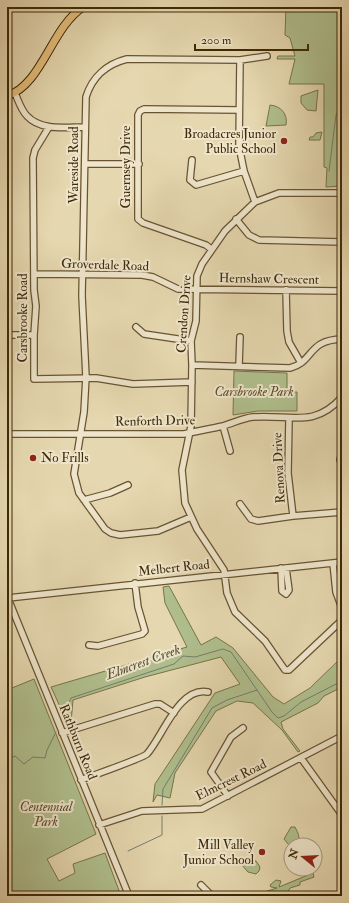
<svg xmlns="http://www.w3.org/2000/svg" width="349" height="903" viewBox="0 0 349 903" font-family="'IM FELL Double Pica',serif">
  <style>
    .green { fill: #b0bf8e; stroke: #77744b }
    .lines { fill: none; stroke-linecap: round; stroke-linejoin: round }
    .stream { stroke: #737f6d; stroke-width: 1 }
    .minor-casing { stroke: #685432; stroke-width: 8 }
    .major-casing { stroke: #3e2908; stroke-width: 9 }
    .minor { stroke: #eee5cb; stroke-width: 5.5 }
    .major { stroke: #e2bc78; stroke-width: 7 }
    .poi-dot { fill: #8f2418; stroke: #eee5cb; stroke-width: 1.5 }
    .labels { text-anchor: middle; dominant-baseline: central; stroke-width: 4; stroke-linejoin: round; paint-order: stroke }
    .poi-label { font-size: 13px; fill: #3e2908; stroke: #eee5cb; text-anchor: end }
    .street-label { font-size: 13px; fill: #3e2908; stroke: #eee5cb }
    .park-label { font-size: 13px; font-style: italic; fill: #5a4e2a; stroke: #eee5cb }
    .water-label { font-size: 14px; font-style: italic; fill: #544d32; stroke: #eee5cb }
  </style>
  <rect width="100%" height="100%" fill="#e5d7af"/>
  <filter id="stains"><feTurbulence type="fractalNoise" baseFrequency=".005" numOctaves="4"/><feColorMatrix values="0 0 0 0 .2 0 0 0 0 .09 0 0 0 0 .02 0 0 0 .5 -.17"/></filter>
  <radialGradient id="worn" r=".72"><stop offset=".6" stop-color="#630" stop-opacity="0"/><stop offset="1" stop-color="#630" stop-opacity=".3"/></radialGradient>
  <path class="green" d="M286 7 342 8V186L326 187 327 168 324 167V84H289L295 59H277L278 56H295L290 38 285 35Z
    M318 90 316 111 307 110 301 103V96Z
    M270 105C281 106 288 114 286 125L266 126Z
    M322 132 320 140H309L310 137H313L316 133Z
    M234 371 287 373V392H297V411H258L233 415Z
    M169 586 201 645 216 637 233 648 273 697 284 704 310 688 342 657V687L324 696 318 703 281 722 283 729 300 751 298 752 282 730 253 703 237 701 216 711 175 773 170 798 157 795 153 802 155 784 215 693 240 684 221 657 145 677 73 700 71 723 67 722 51 687 187 647 165 603 163 587Z
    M34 679 96 834 47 859 59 881 75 873 73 864 105 853 121 896H7V690Z
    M291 827H295C298 833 301 838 297 844L289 845 284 839Z
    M252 861H256L260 867 259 871 256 874 248 872 241 864 242 862Z
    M313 873 314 877 300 882V885L290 888 286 895 258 896V894L277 888 271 887 270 885 276 880 281 881 279 887Z"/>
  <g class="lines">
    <path class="stream" d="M329 171 336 115 342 105
      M63 717 71 698 174 664 183 656 195 657 223 649 231 652 272 712 278 718 284 716 301 702 342 681
      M7 760 15 756 24 764 33 757 45 758 47 750 56 732
      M162 805 163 789 212 708 227 700 257 690
      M128 851 162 835V816"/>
    <defs>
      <path id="minor" d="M240 60 239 146 244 171 255 202
        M15 93C18 100 21 110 27 116 41 131 65 127 84 127
        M49 127 35 150 33 158 34 290 36 306 34 335V379L96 378 133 384 192 382
        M192 160 190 180 196 185 244 171
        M85 164H139
        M342 193H279L255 202 225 231 202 264 197 276 196 321 191 341 192 365 191 426 182 470 185 503 197 529 224 570 227 593 235 612 265 641 285 670H289L342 620
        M236 219 249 235 259 240 342 242
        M211 249 206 245 143 223 138 219V115L140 111 144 109 239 110
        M34 274 142 275 153 277 178 289 342 291
        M286 290 287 331 289 342 301 363
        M136 327 144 334 191 341
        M7 335H34
        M192 365 290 368C314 362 307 340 342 339
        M239 365 240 337
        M289 419 288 473 293 516
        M223 426 230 451
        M7 434H184C197 431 210 429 223 426 233 423 243 418 253 417 290 414 314 429 342 397
        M342 451 340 460 342 464
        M84 500 110 493 128 485
        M240 504 251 519 258 521 293 516 342 512
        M191 517 158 531 120 535 111 533 105 529 79 493 74 474 84 412 86 377 82 296 86 97C92 77 107 64 127 59L240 60 267 56
        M333 563 336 592 342 608
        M281 568 282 591 286 594 289 590 286 568
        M7 596 129 896
        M8 598 342 562
        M89 645 98 646 142 634 145 631 138 607 135 583
        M62 733 155 704H160L174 713
        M301 758 342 815
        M81 780C91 776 143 758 147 754 163 736 179 686 208 692
        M228 796 211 772 231 737 243 728
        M99 825 142 811 202 809 342 736
        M201 885 212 896"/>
      <path id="major" d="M7 96C42 85 51 28 83 7"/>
    </defs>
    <use href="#minor" class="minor-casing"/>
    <use href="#major" class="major-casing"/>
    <use href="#minor" class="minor"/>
    <use href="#major" class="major"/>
  </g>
  <g class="poi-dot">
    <circle cx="284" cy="141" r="4"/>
    <circle cx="33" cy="458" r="4"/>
    <circle cx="262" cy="852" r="4"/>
  </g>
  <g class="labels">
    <g class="poi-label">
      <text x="276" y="134">Broadacres Junior<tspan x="276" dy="15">Public School</tspan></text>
      <text x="41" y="458" text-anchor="start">No Frills</text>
      <text x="254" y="845">Mill Valley<tspan x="254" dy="15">Junior School</tspan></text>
    </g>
    <g class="street-label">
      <text transform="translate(74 165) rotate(-90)">Wareside Road</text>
      <text transform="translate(126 167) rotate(-90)">Guernsey Drive</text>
      <text transform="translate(105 265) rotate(2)">Groverdale Road</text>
      <text transform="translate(269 279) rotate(1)">Hernshaw Crescent</text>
      <text transform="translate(184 314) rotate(-86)">Crendon Drive</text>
      <text transform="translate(23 318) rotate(-90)">Carsbrooke Road</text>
      <text transform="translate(155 421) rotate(-1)">Renforth Drive</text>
      <text transform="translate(279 468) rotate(-93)">Renova Drive</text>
      <text transform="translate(174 568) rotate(-6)">Melbert Road</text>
      <text transform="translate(78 742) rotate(68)">Rathburn Road</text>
      <text transform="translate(231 780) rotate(-26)">Elmcrest Road</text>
    </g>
    <g class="park-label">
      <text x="254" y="392">Carsbrooke Park</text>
      <text x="46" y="807">Centennial<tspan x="46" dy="15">Park</tspan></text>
    </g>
    <g class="water-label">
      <text transform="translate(143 662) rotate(-20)">Elmcrest Creek</text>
    </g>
  </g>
  <rect width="349" height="903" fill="none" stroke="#e5d7af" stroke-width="24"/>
  <rect x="8" y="8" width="333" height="887" fill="none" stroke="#3e2908" stroke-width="2"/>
  <rect x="12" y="12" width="325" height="879" fill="none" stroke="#3e2908"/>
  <g transform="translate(303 857) rotate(288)"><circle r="19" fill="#eee5cb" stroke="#a89a7d"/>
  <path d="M0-3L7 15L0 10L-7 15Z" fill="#8f2418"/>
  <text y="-6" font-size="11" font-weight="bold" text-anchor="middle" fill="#3e2908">N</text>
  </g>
  <path d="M195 44v6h113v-6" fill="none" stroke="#3e2908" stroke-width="2"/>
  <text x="201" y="44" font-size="12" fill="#3e2908" stroke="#eee5cb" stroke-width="3" paint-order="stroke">200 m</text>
  <rect width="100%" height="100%" filter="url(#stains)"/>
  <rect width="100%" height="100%" fill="url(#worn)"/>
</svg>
